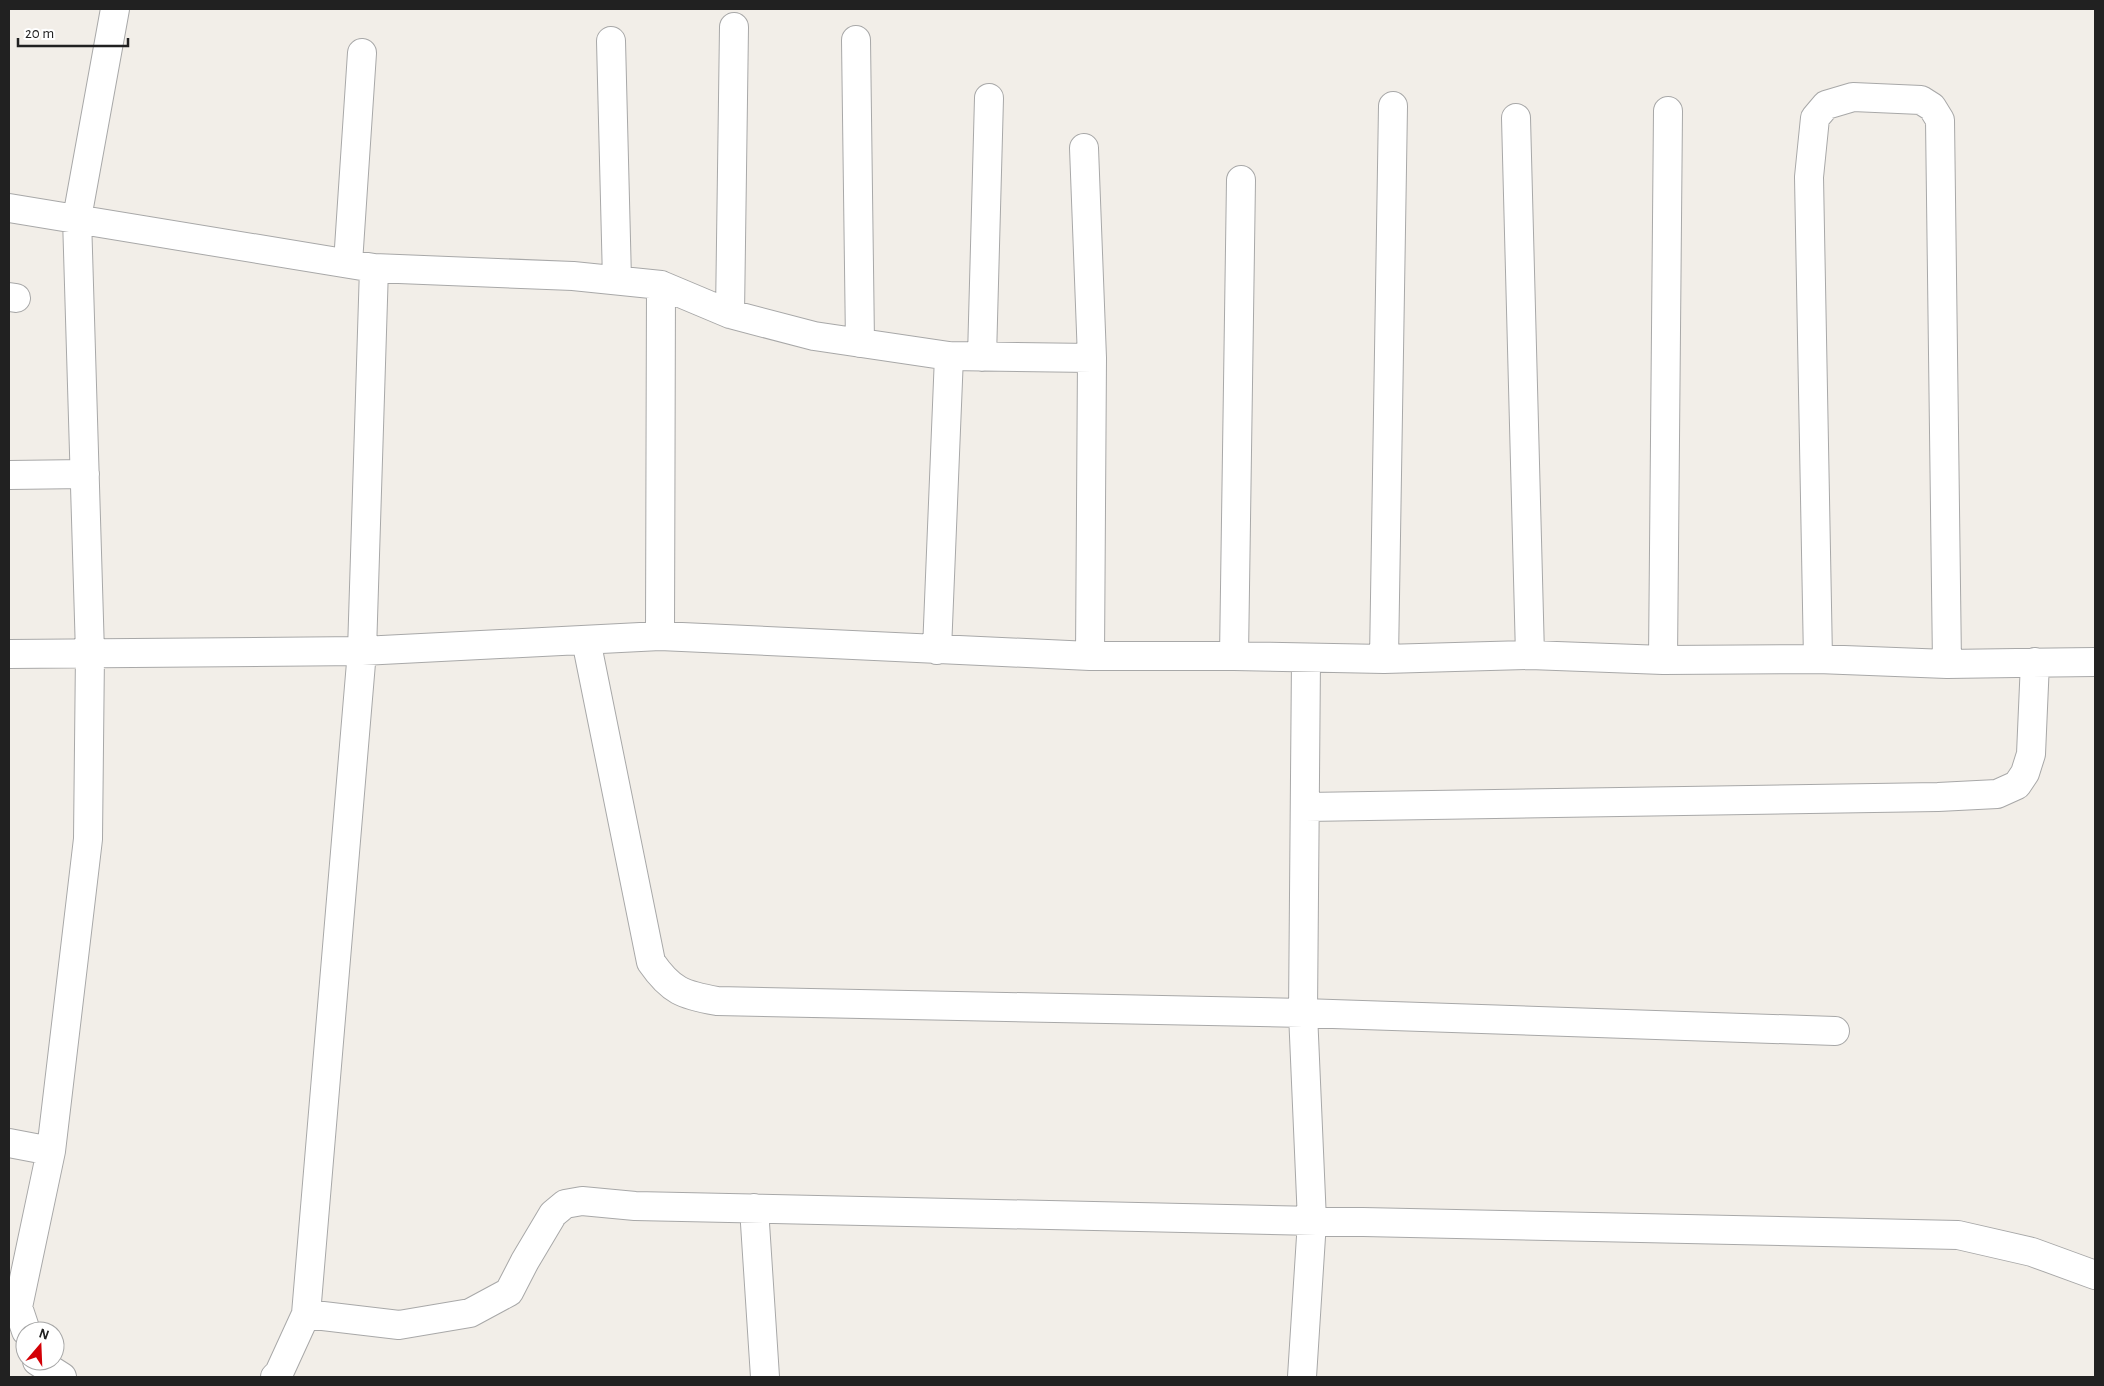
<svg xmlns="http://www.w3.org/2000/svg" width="2104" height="1386" viewBox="0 0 2104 1386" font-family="'Alegreya Sans',sans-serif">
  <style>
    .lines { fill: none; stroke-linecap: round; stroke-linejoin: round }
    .street-casing { stroke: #a8a8a8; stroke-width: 30 }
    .street { stroke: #fff; stroke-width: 28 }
  </style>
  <rect width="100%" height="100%" fill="#f2eee8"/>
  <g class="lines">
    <defs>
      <path id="street" d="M856 40 860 343
        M611 41 617 280
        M1516 118 1530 655
        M1084 148 1092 358
        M9 208 374 268 573 276 661 285 730 314 814 336 949 356 1092 358 1090 656
        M348 263 362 53
        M9 297 16 298
        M730 314 734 27
        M982 357 989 98
        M9 475 85 474
        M660 636 661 285
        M586 640 651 962C671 991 683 995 717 1001L1303 1013 1835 1031
        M937 650 949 356
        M9 654 362 651 660 636 1090 656H1234L1384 659 1530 655 1663 660 1818 659 1947 664 2095 662
        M1234 656 1241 180
        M1384 659 1393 106
        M1818 659 1809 177 1815 118 1826 105 1853 97 1921 100 1932 107 1940 120 1947 664
        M1663 660 1668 111
        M1306 807 1938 797 1997 794 2017 785 2025 773 2031 754 2035 662
        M9 1143 51 1151
        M754 1208 765 1377
        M9 1307H18L51 1151 88 839 90 653 77 218 115 9
        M18 1307 26 1331
        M306 1314 399 1325 470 1313 509 1292 525 1261 553 1214 565 1204 582 1201 635 1206 1958 1235 2032 1252 2095 1275
        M37 1361 62 1377
        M275 1377 279 1373 306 1314 362 651 374 268
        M1302 1377 1312 1221 1303 1013 1306 659"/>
    </defs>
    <use href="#street" class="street-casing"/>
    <use href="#street" class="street"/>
  </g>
  <rect width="2104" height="1386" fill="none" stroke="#212121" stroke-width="20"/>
  <g transform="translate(40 1346) rotate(19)"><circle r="24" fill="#ffffff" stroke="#a6a6a6"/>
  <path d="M0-4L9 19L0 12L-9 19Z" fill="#d30006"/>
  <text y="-8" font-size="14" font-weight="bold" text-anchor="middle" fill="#212121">N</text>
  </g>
  <path d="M18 38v8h110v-8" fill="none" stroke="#212121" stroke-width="2.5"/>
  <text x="25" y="38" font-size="15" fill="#212121" stroke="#ffffff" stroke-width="4" paint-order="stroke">20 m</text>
</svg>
